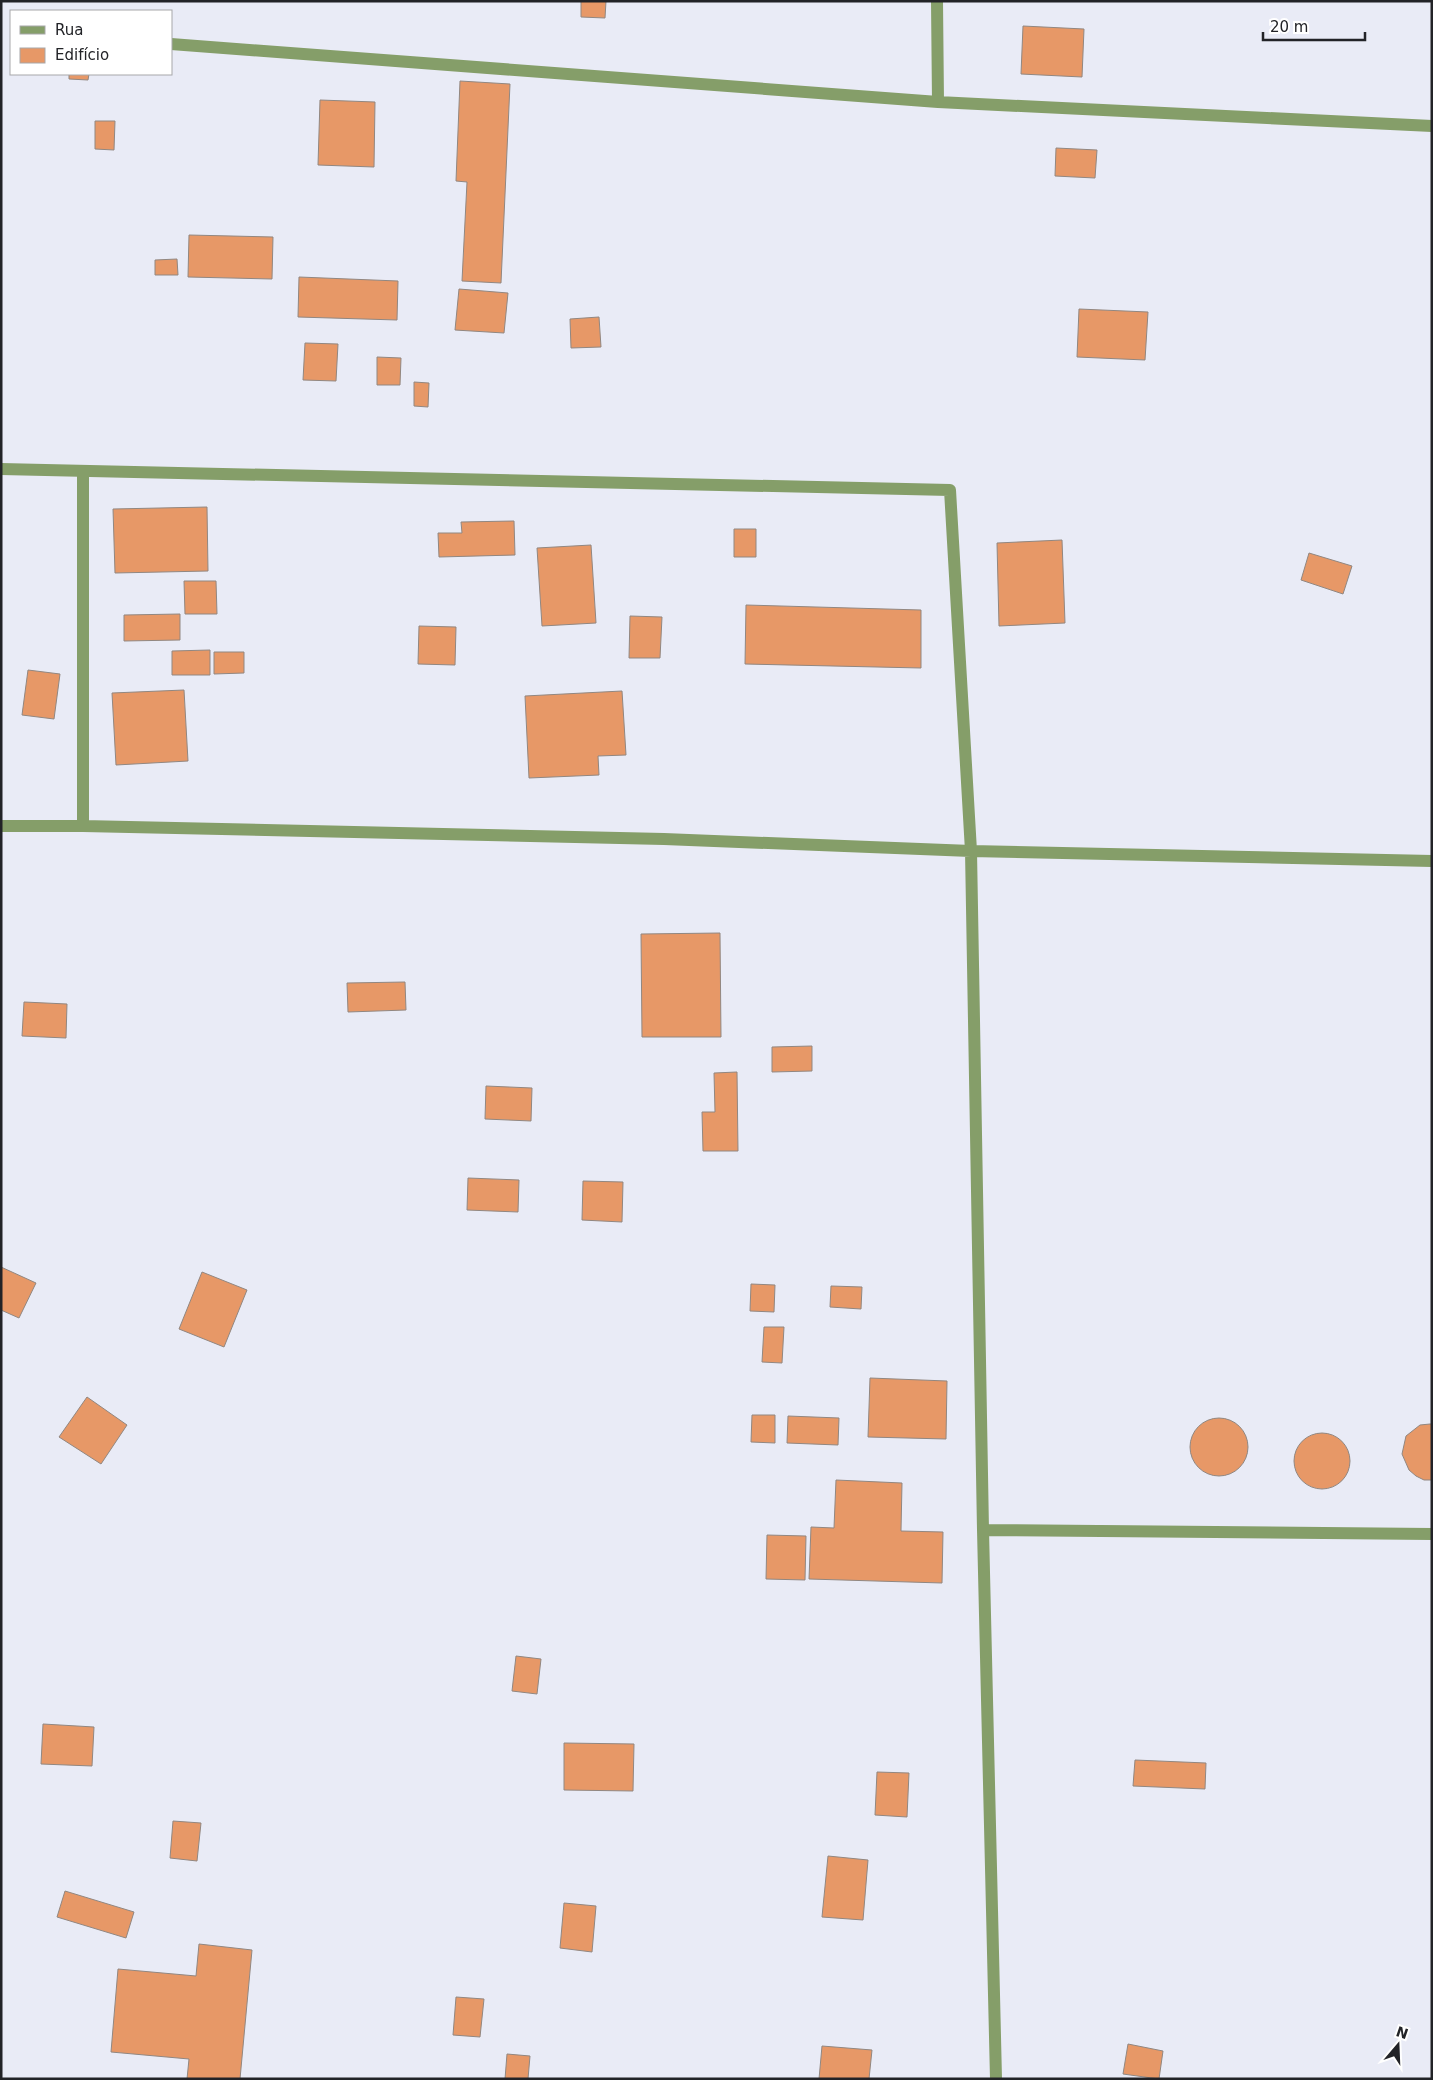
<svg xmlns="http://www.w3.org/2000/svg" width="1433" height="2080" viewBox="0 0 1433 2080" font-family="'DejaVu Sans',sans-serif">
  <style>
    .building { fill: #e79867; stroke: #918781 }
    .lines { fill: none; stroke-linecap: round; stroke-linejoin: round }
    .minor { stroke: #859e69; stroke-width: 12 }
  </style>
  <rect width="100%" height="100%" fill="#e9ebf6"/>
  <path class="building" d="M581 1H606L605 18 581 17Z
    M1023 26 1084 29 1082 77 1021 74Z
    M69 74H89L88 80 69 79Z
    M460 81 510 84 501 283 462 281 467 182 456 181Z
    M320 100 375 102 374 167 318 165Z
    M95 121H115L114 150 95 149Z
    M1056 148 1097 150 1095 178 1055 176Z
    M189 235 273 237 272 279 188 277Z
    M177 259 178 275H155V260Z
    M299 277 398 281 397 320 298 317Z
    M459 289 508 293 504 333 455 330Z
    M1079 309 1148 312 1145 360 1077 357Z
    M599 317 601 347 571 348 570 319Z
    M305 343 338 344 336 381 303 380Z
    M377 357 401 358 400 385H377Z
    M414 382 429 383 428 407 414 406Z
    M207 507 208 571 115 573 113 509Z
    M514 521 515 555 439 557 438 533H462L461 522Z
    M734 529H756V557H734Z
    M1062 540 1065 623 999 626 997 543Z
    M591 545 596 623 542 626 537 548Z
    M1309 553 1352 566 1343 594 1301 580Z
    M184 581H216L217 614H185Z
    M746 605 921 610V668L745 664Z
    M180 614V640L124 641V615Z
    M630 616 662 617 660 658H629Z
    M419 626 456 627 455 665 418 664Z
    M210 650V675H172V651Z
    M214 652H244V673L214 674Z
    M28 670 60 674 54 719 22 715Z
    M184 690 188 761 116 765 112 693Z
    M622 691 626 755 598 756 599 775 529 778 525 696Z
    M720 933 721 1037H642L641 934Z
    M405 982 406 1010 348 1012 347 983Z
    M24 1002 67 1004 66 1038 22 1036Z
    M812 1046V1071L772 1072V1047Z
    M737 1072 738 1151H703L702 1112H715L714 1073Z
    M486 1086 532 1088 531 1121 485 1119Z
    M468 1178 519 1180 518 1212 467 1210Z
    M583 1181 623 1182 622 1222 582 1220Z
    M1 1267 36 1283 19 1318 1 1310Z
    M202 1272 247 1290 224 1347 179 1329Z
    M751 1284 775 1285 774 1312 750 1311Z
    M831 1286 862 1287 861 1309 830 1307Z
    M764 1327H784L782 1363 762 1362Z
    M870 1378 947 1381 946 1439 868 1437Z
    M87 1397 127 1425 101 1464 59 1437Z
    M752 1415H775V1443L751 1442Z
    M788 1416 839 1418 838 1445 787 1443Z
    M1190 1447a29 29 0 1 1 58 0a29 29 0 1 1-58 0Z
    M1430 1424H1432V1480H1424L1416 1476 1409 1470 1402 1454 1406 1436 1420 1425Z
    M1294 1461a28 28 0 1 1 56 0a28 28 0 1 1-56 0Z
    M836 1480 902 1483 901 1531 943 1532 942 1583 809 1579 811 1527 834 1528Z
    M767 1535 806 1536 805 1580 766 1579Z
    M516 1656 541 1659 537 1694 512 1691Z
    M43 1724 94 1727 92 1766 41 1764Z
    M564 1743 634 1744 633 1791 564 1790Z
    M1135 1760 1206 1763 1205 1789 1133 1786Z
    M877 1772 909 1773 907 1817 875 1815Z
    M173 1821 201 1823 197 1861 170 1858Z
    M828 1856 868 1860 863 1920 822 1917Z
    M65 1891 134 1912 126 1938 57 1917Z
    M564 1903 596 1906 592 1952 560 1948Z
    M199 1944 252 1950 240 2079H187L189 2059 111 2052 118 1969 196 1976Z
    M456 1997 484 1999 480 2037 453 2035Z
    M1128 2044 1163 2051 1159 2079 1123 2074Z
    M822 2046 872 2050 869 2079H819Z
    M507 2054 530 2056 528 2079H505Z"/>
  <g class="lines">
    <path class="minor" d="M937 1 938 102
      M171 44 938 102 1432 126
      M1 469 950 490 971 851 983 1530 996 2079
      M83 471V826
      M1 826H83L664 839 971 851 1432 861
      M983 1530 1432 1534"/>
  </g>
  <rect width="1433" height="2080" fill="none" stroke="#222327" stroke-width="5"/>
  <rect x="10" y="10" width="162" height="65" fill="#ffffff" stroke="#a7a7a9"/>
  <rect x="20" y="26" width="25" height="8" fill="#859e69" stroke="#a7a7a9"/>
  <text x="55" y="35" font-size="15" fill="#222327">Rua</text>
  <rect x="20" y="48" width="25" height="15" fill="#e79867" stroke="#a7a7a9"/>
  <text x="55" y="60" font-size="15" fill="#222327">Edifício</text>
  <g transform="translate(1398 2045) rotate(19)" stroke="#ffffff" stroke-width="4" paint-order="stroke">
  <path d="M0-4L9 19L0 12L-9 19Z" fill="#222327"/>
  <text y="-8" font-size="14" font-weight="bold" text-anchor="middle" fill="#222327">N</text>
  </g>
  <path d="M1263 32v8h102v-8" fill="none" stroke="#222327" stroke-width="2.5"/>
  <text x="1270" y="32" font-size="15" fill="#222327" stroke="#ffffff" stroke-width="4" paint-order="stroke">20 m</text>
</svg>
